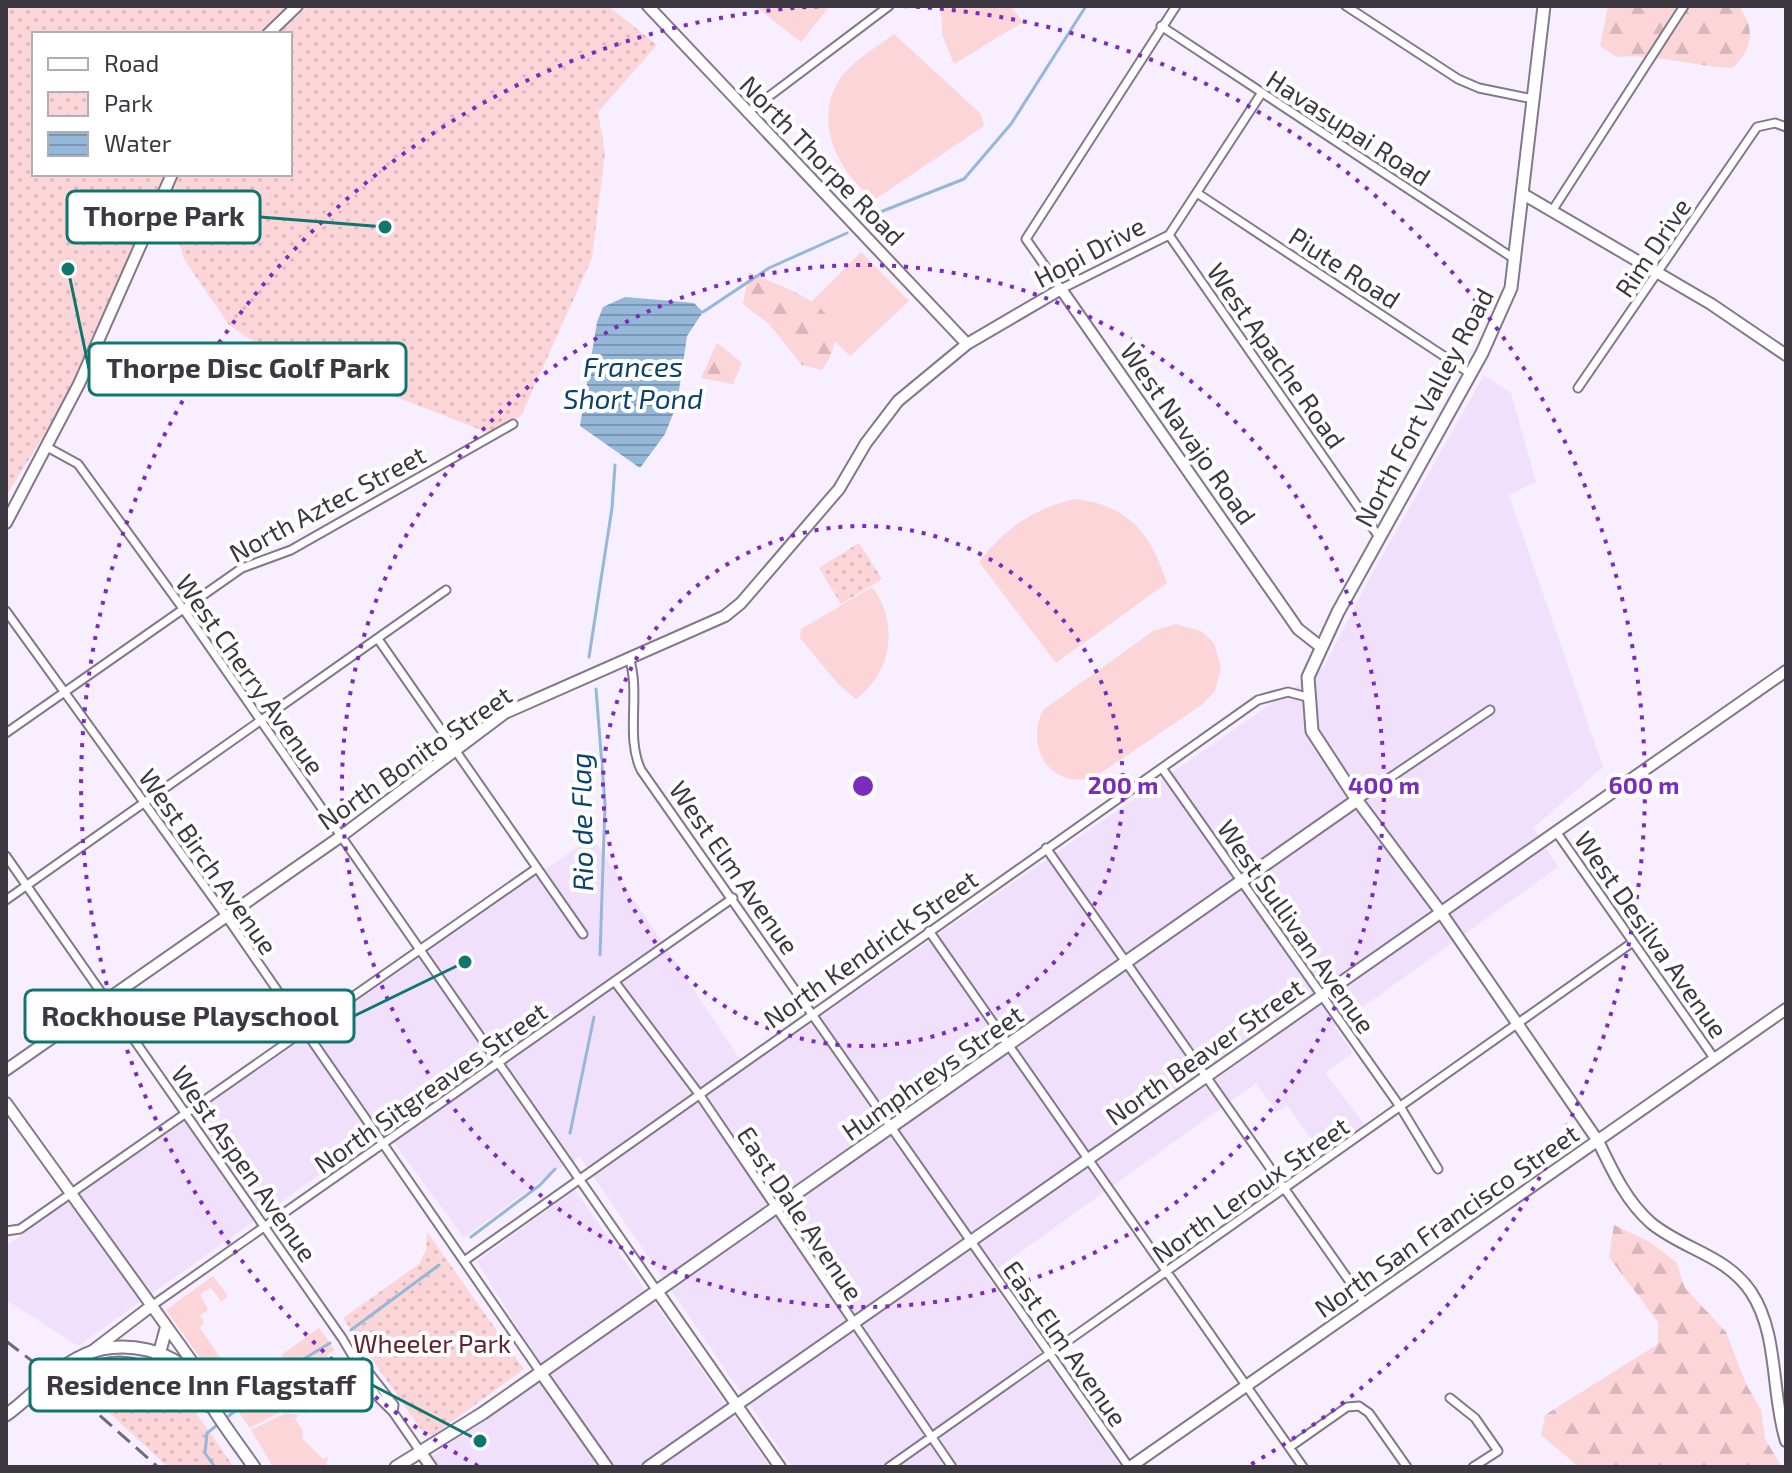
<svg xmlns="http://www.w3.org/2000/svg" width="1792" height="1473" viewBox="0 0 1792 1473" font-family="'Exo 2',sans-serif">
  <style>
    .built { fill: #f0e0fc }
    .green { fill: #fbd5d7 }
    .forest { fill: url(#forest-firs) }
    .park { fill: url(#park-dots) }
    .water { fill: url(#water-rules) }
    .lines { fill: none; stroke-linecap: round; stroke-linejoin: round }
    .stream { stroke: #95b7d8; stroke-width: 3 }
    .street-casing { stroke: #83788b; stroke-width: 11 }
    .secondary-casing { stroke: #83788b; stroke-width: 14 }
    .primary-casing { stroke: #83788b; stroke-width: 15 }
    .street { stroke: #fff; stroke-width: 7 }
    .secondary { stroke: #fff; stroke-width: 10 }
    .primary { stroke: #fff; stroke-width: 11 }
    .rail { stroke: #706a75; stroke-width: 3; stroke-dasharray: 16 8; stroke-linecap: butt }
    .ring { fill: none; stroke: #7b2cbf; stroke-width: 4; stroke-dasharray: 4 8 }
    .labels { text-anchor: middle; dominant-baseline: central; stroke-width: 8; stroke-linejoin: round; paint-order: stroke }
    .street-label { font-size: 26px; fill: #3c3740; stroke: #fff }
    .park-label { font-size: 26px; fill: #61232d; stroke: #fff }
    .water-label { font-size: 28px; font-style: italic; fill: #0b426c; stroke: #fff }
    .centre { fill: #7b2cbf; stroke: #fff; stroke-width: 4 }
    .ring-label { font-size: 24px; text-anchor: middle; font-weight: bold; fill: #7b2cbf; stroke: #fff; stroke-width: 8; stroke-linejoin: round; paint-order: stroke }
    .leader { fill: none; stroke: #0f766e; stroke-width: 3 }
    .callout-dot { fill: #0f766e; stroke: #fff; stroke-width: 3 }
    .callout { fill: #fff; stroke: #0f766e; stroke-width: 3 }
    .callout-label { font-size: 28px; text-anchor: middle; font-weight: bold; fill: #3c3740 }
  </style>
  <defs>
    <pattern id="forest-firs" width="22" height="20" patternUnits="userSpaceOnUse" patternTransform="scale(2)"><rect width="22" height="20" fill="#fbd5d7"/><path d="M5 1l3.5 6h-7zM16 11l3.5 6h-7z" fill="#d8b7ba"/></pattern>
    <pattern id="park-dots" width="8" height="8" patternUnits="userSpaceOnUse" patternTransform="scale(2)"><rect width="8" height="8" fill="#fbd5d7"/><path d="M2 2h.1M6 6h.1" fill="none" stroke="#d8b7ba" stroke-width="1.8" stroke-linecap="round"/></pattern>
    <pattern id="water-rules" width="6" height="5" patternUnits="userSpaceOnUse" patternTransform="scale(2)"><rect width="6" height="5" fill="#95b7d8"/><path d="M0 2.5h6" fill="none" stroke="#7b96b1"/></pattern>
  </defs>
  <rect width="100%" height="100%" fill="#f7eeff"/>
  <path class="built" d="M1484 375 1511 393 1536 482 1509 495 1603 767 1533 828 1558 867 1335 1027 1353 1053 1325 1073 1365 1125 1323 1155 1287 1105 1277 1112 1256 1083 987 1276 1121 1467H792L580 1157 545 1177 464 1238 384 1129 78 1346 6 1300V1246L592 837 746 1068 1324 667 1368 581Z
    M575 1190 770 1467H417L546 1374 477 1261Z"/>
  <path class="green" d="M755 6H830L801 42Z
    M941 6H1010L1023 22 954 64 942 34Z
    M894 34 981 114 984 126 874 200C840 173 813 125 838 82 848 64 877 47 894 34Z
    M861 252 909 301 850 356 810 317V303Z
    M1075 499C1129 505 1151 534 1167 583L1056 663 979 562C1006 528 1032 509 1075 499Z
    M872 587C899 622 893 672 856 699L839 685 800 638 801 629Z
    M1176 624 1201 631 1214 643 1221 668 1215 691 1203 704 1095 777C1051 791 1024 747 1043 710L1153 631Z
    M213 1276 228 1296 221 1301 211 1288 200 1294 208 1310 200 1315 204 1323 200 1328 233 1376 240 1372 245 1379 273 1359 310 1410 306 1413 284 1410 250 1428 166 1310Z
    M319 1328 335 1350 327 1355 329 1359 319 1365 315 1363 317 1367 298 1380 281 1355Z
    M286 1413 299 1415 295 1419 303 1431 302 1438 323 1459 328 1457 326 1467H273L251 1430Z"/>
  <path class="forest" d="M1608 6H1739C1756 32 1753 46 1733 68 1694 67 1655 53 1617 57L1600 46Z
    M749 272C792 292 865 310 822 370L802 365 769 324 743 304Z
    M717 343 742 363 733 384 701 378Z
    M1614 1225 1650 1242 1676 1262 1685 1288 1726 1332 1746 1384 1761 1410 1765 1439 1782 1467H1579L1541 1435 1545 1415 1658 1344V1322L1609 1257Z"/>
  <path class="park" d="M6 6H296L270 34H34V174H172L89 363 6 496Z
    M308 6H608L657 45 598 112 605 153 592 258 521 416 489 433 373 388 310 379 229 325 184 259 166 197 176 174H290V34H278Z
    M859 543 882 579 841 604 819 568Z
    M427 1232 524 1369 432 1436 423 1432 343 1318 419 1264 426 1250Z
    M109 1373C180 1374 197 1415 234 1467H168L79 1385Z"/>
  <path class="water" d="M625 297 694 303 703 312 687 336 677 404 665 434 640 468 580 426 597 322 603 307Z"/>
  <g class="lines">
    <path class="stream" d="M865 218 964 179 1011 124 1086 6
      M703 312 769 268 847 233
      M589 657 612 508 615 465
      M596 689 605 804 600 955
      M570 1133 594 1017
      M471 1237 540 1185 555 1169
      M351 1330 439 1265
      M215 1467 205 1453 207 1433 294 1365 330 1343"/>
    <defs>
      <path id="street" d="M1176 6 1026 239 1061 289 1169 235 1261 94
        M1346 6 1458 79 1479 88 1533 99
        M1161 26 1516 260
        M747 113 889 6
        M1197 193 1471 374
        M1552 211 1684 6
        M1169 235 1379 537
        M1578 388 1757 127 1775 123 1786 127
        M47 447 78 464 184 610 657 1291
        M6 611 226 916 541 1373
        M378 639 583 934
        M629 657C641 694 625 736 641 770L1129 1467
        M6 733 242 568 291 550 513 424
        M1162 768 1401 1108 1438 1169
        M1357 800 1490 710
        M1557 833 1714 1058
        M1046 848 1364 1302
        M6 856 342 1338 376 1395 393 1412 422 1454
        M6 900 446 590
        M929 931 1303 1467
        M615 982 699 1094 952 1467
        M6 1231 20 1229 537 868
        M464 1261 1258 700 1288 692 1307 697
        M150 1307 733 898
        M358 1359 394 1405 393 1412
        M1450 1398 1475 1418 1498 1451 1473 1467
        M1290 1447 1347 1407 1359 1406 1369 1413 1407 1467
        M889 1467 1633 942"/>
      <path id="secondary" d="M648 6 967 344
        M268 34 297 6
        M1523 194 1711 304 1786 355
        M6 523 79 384 172 174
        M1357 800 1440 911 1598 1141C1612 1170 1626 1201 1651 1223 1684 1250 1726 1255 1751 1292 1779 1334 1771 1394 1786 1441
        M6 1070 340 837 505 713 725 616 741 603 839 489 866 443 898 401 967 344 1061 289 1298 629 1321 647
        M6 1103 193 1363 201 1379
        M657 1291 780 1467
        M91 1352 150 1307
        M541 1373 607 1467
        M422 1454 431 1467
        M648 1467 1786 671
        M1130 1467 1786 1009"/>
      <path id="primary" d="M155 1369 166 1329
        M30 1399C52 1395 65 1383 85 1372 136 1345 172 1384 213 1408
        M6 1415C32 1397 49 1373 78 1358 119 1335 179 1349 205 1389 210 1395 211 1404 215 1411 227 1430 241 1448 254 1467
        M396 1467 483 1413 1357 800 1312 731 1308 677 1338 612 1482 353 1511 288 1544 6"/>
    </defs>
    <use href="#street" class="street-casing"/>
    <use href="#secondary" class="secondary-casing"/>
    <use href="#primary" class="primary-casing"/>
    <use href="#street" class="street"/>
    <use href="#secondary" class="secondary"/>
    <use href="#primary" class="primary"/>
    <path class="rail" d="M6 1341 80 1398 158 1467"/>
  </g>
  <g class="ring">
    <circle cx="863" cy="786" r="260"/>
    <circle cx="863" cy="786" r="521"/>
    <path d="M478 1466A781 781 0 0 1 822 6M904 6A781 781 0 0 1 1248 1466"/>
  </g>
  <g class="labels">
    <g class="street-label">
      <text transform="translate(1349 127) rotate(33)">Havasupai Road</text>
      <text transform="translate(823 160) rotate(46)">North Thorpe Road</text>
      <text transform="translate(1652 247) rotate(-56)">Rim Drive</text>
      <text transform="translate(1089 251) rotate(-28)">Hopi Drive</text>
      <text transform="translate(1345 267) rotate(33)">Piute Road</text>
      <text transform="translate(1277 355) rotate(55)">West Apache Road</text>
      <text transform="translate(1423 407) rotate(-62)">North Fort Valley Road</text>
      <text transform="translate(1189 433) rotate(55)">West Navajo Road</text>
      <text transform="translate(327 503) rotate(-28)">North Aztec Street</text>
      <text transform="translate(251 674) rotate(55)">West Cherry Avenue</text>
      <text transform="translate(414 757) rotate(-35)">North Bonito Street</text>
      <text transform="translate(209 861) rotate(55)">West Birch Avenue</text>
      <text transform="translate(735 867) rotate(55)">West Elm Avenue</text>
      <text transform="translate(1297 926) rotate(55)">West Sullivan Avenue</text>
      <text transform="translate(1652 934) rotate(55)">West Desilva Avenue</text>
      <text transform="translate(870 948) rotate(-35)">North Kendrick Street</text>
      <text transform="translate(1204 1051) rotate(-35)">North Beaver Street</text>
      <text transform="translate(932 1072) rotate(-35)">Humphreys Street</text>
      <text transform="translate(430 1087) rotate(-35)">North Sitgreaves Street</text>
      <text transform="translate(245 1163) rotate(55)">West Aspen Avenue</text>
      <text transform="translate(1250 1189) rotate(-35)">North Leroux Street</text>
      <text transform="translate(801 1213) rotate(56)">East Dale Avenue</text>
      <text transform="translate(1446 1220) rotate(-35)">North San Francisco Street</text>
      <text transform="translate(1066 1343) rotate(55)">East Elm Avenue</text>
    </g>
    <g class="park-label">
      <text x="432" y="1342">Wheeler Park</text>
    </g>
    <g class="water-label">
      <text x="633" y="366">Frances<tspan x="633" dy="32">Short Pond</tspan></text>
      <text transform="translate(581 822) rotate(-91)">Rio de Flag</text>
    </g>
  </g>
  <circle cx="863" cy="786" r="12" class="centre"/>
  <g class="ring-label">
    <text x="1123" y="794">200 m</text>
    <text x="1384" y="794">400 m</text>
    <text x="1644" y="794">600 m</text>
  </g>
  <path class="leader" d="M385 227L260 217M68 269L89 369M465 962L354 1016M480 1441L372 1385"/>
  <g class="callout-dot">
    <circle cx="385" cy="227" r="8"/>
    <circle cx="68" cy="269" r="8"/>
    <circle cx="465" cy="962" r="8"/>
    <circle cx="480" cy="1441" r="8"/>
  </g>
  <g class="callout">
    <rect x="67" y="191" width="193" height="52" rx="8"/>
    <rect x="89" y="343" width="317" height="52" rx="8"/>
    <rect x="25" y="990" width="329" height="52" rx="8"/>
    <rect x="30" y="1359" width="342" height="52" rx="8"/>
  </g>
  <g class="callout-label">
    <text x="164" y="226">Thorpe Park</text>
    <text x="248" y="378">Thorpe Disc Golf Park</text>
    <text x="190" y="1026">Rockhouse Playschool</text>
    <text x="201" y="1395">Residence Inn Flagstaff</text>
  </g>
  <rect width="1792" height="1473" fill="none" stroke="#3c3740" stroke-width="16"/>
  <rect x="32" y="32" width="260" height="144" fill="#ffffff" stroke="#b1afb3" stroke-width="2"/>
  <rect x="48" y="58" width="40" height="12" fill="#ffffff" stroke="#b1afb3" stroke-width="2"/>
  <text x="104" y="72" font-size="24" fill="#3c3740">Road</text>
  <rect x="48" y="92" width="40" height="24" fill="url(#park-dots)" stroke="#b1afb3" stroke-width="2"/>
  <text x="104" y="112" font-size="24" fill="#3c3740">Park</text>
  <rect x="48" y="132" width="40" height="24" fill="url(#water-rules)" stroke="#b1afb3" stroke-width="2"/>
  <text x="104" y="152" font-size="24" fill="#3c3740">Water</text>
</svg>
